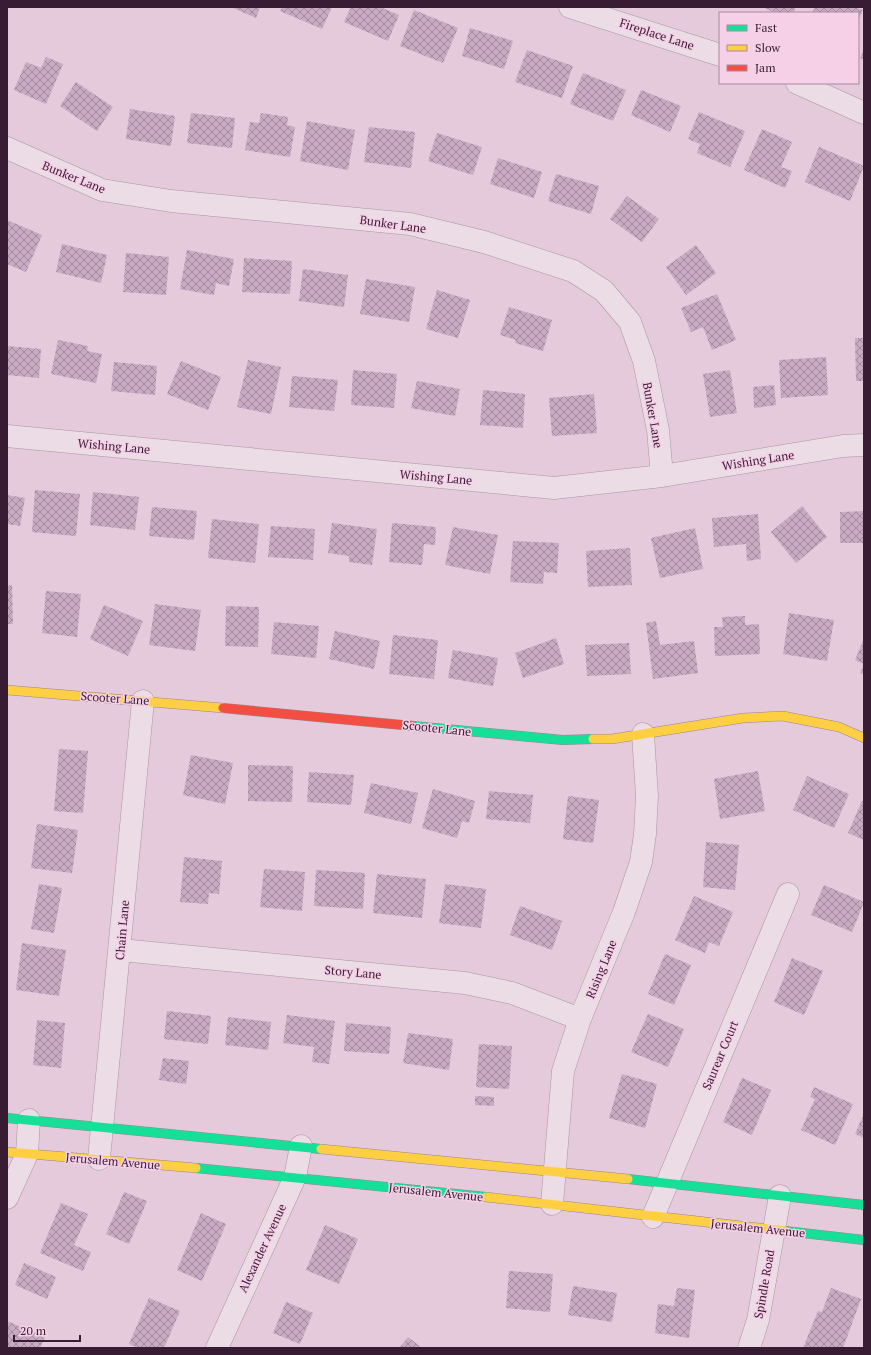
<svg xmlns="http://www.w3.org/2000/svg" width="871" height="1355" viewBox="0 0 871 1355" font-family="'PT Serif',serif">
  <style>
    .building { fill: url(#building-cross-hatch) }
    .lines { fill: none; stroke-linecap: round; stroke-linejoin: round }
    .street-casing { stroke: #a994a2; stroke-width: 23 }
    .fast-casing { stroke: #998492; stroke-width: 10 }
    .slow-casing { stroke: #998492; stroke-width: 10 }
    .jam-casing { stroke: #998492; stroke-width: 10 }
    .street { stroke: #ecdce6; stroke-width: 22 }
    .fast { stroke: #16e098; stroke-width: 9 }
    .slow { stroke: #ffcf43; stroke-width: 9 }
    .jam { stroke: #f24e42; stroke-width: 9 }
    .labels { text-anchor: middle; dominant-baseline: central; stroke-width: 3; stroke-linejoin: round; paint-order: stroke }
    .street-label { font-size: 12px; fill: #371c33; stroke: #f6d0e7 }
  </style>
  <defs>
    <pattern id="building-cross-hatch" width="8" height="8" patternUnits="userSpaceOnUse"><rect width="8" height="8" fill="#c8abc2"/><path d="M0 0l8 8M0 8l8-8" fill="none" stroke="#a38a9e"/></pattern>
  </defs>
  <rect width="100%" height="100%" fill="#e4cada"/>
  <path class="building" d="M231 7H260L256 18Z
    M282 7H332L322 29 280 11Z
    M351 7H380L399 15 388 41 344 22Z
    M762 7H796L793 13H776Z
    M815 7H855L863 10 858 21V13H812Z
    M414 10 458 28 443 63 400 46Z
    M470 28 513 41 504 69 462 56Z
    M864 49V60L860 58Z
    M527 50 573 66 562 98 515 82Z
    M46 57 63 64 46 104 14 90 26 62 41 68Z
    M583 73 626 90 613 121 570 104Z
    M76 82 113 107 97 131 60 106Z
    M641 90 681 106 670 132 631 115Z
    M130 109 175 116 171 146 126 139Z
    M699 112 745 131 730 167 697 153 700 144 688 139Z
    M191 113 235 118 232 148 187 143Z
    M261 113 288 117 287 125 295 127 290 157 245 150 250 122 259 123Z
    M307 121 355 130 348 170 300 161Z
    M369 127 415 132 411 168 364 162Z
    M762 129 792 142 781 167 792 171 785 188 744 170Z
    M437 133 482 147 473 175 428 161Z
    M819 147 864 166 850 201 805 182Z
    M498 158 542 172 534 198 490 184Z
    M556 174 599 186 591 214 548 201Z
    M627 196 659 219 642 242 610 219Z
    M7 220 42 235 26 272 7 264Z
    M62 244 107 255 101 283 56 272Z
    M696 245 716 273 686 295 666 267Z
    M187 250 234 259 229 286 216 283 214 295 180 289Z
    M126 253 169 257 166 295 123 292Z
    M244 258 292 261 290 294 242 292Z
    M303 269 348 275 344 307 299 301Z
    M366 279 415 287 409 322 360 314Z
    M437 290 470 300 458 338 426 329Z
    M717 294 736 340 712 350 703 327 691 332 681 308Z
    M509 307 552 320 543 351 515 343 516 340 500 335Z
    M855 338H864V381H856Z
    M58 340 88 346 87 351 102 354 96 383 51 374Z
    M7 346 41 349 39 378 7 375Z
    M826 357 828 395 781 398 779 360Z
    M248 360 281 367 271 414 237 407Z
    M181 361 221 377 208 410 167 394Z
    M114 362 157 366 155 395 111 391Z
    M353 370 397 374 394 408 351 405Z
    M730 370 737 413 710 417 703 374Z
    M292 376 338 380 334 411 289 407Z
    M417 381 460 389 455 416 411 408Z
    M774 385 776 405 754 408 753 387Z
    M483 390 525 394 523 428 480 425Z
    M594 394 597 433 552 436 549 398Z
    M35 490 80 494 76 536 32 532Z
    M93 492 139 497 135 530 90 525Z
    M7 495 25 498 20 526 7 524Z
    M802 506 827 537 796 563 771 532Z
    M152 507 197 511 194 540 149 536Z
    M864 511V543H840V512Z
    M758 514 761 559 747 561 746 544 714 547 712 518Z
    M212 519 259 524 255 563 208 558Z
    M332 523 377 529 372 565 349 562V556L328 553Z
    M392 523 436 527 435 545 424 544 422 565 389 562Z
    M271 526 315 529 313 560 268 557Z
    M453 527 498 535 490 574 445 565Z
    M695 528 703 569 660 578 651 538Z
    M513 541 559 543 557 573 544 572 543 584 510 582Z
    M630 548 632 585 588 587 586 551Z
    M12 585 13 624H7V586Z
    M46 591 81 594 77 637 42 633Z
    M155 604 201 610 195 651 149 645Z
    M104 605 143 621 128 656 90 639Z
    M226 606 259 607 258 647 225 646Z
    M789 613 834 620 827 661 783 654Z
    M745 616V625L759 624 760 654 715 656 714 627H723L722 617Z
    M656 621 660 645 694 641 698 673 653 679 646 623Z
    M274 622 319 626 316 658 271 654Z
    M335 631 380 641 374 669 329 659Z
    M393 635 438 640 434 679 389 674Z
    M556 638 564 664 523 678 515 653Z
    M864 638V664L855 660Z
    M629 643 631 674 587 676 585 645Z
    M453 650 498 658 493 686 448 678Z
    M864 664V674L860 673Z
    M59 749 88 751 83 813 54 811Z
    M191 755 233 763 225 804 183 795Z
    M248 765 293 766 292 802 248 801Z
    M758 771 765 811 720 819 714 779Z
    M309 772 354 775 351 805 307 802Z
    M807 776 849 794 834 828 793 810Z
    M371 783 418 793 411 824 364 813Z
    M433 789 475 801 469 823 462 821 457 838 422 828Z
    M489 791 533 795 530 823 486 819Z
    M568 796 599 800 593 843 563 839Z
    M862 801H864V840L848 833Z
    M37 824 78 830 72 873 31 868Z
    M706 842 739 845 735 890 703 887Z
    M184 857 222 861 219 894 209 893 208 904 180 902Z
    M264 869 305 872 302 911 260 907Z
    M316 870 365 873 363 909 314 906Z
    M377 874 426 879 422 918 373 913Z
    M39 884 62 888 54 933 31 929Z
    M445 884 486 889 481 928 439 923Z
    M824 885 864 902 852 932 811 915Z
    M694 896 733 912 719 946 709 942 705 953 675 940Z
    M520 906 562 921 552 950 510 935Z
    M22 943 66 950 59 996 16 990Z
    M665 954 691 965 674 1005 648 994Z
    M792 958 823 971 804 1015 774 1002Z
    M167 1011 211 1016 208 1044 164 1039Z
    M648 1014 684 1029 668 1067 631 1052Z
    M287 1015 335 1021 329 1064 312 1062 314 1047 283 1043Z
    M228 1017 271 1022 268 1050 225 1045Z
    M37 1020 65 1023 61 1068 33 1065Z
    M346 1023 391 1027 389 1054 344 1051Z
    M408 1033 453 1039 449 1070 403 1063Z
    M479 1044 512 1046 509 1089 476 1087Z
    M163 1058 189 1061 186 1084 159 1080Z
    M622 1074 657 1084 645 1128 609 1118Z
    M742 1078 771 1090 752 1135 723 1122Z
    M814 1087 853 1104 835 1145 801 1130 815 1099 810 1097Z
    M475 1096 494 1097V1106L475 1105Z
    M864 1113V1138L855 1134Z
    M124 1192 147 1201 129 1244 106 1234Z
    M61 1203 88 1214 74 1245 91 1252 83 1271 40 1253Z
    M201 1213 226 1224 202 1281 177 1270Z
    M325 1225 358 1239 339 1284 306 1270Z
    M24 1263 56 1277 47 1299 15 1285Z
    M509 1271 553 1274 550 1312 506 1308Z
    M573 1286 617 1293 612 1322 568 1315Z
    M677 1288 695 1290 689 1338 655 1333 658 1304 674 1306Z
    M831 1288 861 1299 843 1348H803L818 1311 822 1312Z
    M149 1298 180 1311 164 1348H138L129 1344Z
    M286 1302 313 1313 300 1344 273 1333Z
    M7 1321 45 1337 40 1348H7Z
    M408 1337 422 1348H399Z"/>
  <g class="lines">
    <defs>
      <path id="street" d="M570 7 720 55
        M797 83 864 113
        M7 148 102 190 171 201 410 224 484 242 573 271 604 291 630 322 644 361 658 430 662 476
        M7 436 554 488 662 476 843 446 864 445
        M121 950 465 983 512 993 580 1019
        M99 1159 143 701
        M7 1198 27 1154 29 1120
        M552 1204 563 1071 580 1019 624 912 641 862 645 834 647 796 643 734
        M653 1217 788 894
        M217 1348 295 1177 301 1146
        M749 1348 758 1320 780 1196"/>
      <path id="fast" d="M413 726 563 740 593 739
        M7 1118 321 1149
        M196 1168 486 1197
        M628 1179 864 1205
        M785 1231 864 1240"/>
      <path id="slow" d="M7 690 223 708
        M593 739H612L743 718 783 716 839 727 864 738
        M321 1149 628 1179
        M7 1152 196 1168
        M486 1197 785 1231"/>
      <path id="jam" d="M223 708 413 726"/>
    </defs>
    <use href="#street" class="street-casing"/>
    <use href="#fast" class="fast-casing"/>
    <use href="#slow" class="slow-casing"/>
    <use href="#jam" class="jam-casing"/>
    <use href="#street" class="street"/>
    <use href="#fast" class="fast"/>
    <use href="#slow" class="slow"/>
    <use href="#jam" class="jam"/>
  </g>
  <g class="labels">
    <g class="street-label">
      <text transform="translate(657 34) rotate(18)">Fireplace Lane</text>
      <text transform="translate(74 177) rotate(22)">Bunker Lane</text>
      <text transform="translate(393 224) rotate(8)">Bunker Lane</text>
      <text transform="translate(653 415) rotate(80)">Bunker Lane</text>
      <text transform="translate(114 446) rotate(5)">Wishing Lane</text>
      <text transform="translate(758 460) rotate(-9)">Wishing Lane</text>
      <text transform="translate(436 477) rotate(5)">Wishing Lane</text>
      <text transform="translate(115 698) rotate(4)">Scooter Lane</text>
      <text transform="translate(437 728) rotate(6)">Scooter Lane</text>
      <text transform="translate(122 930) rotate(-85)">Chain Lane</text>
      <text transform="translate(601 969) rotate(-68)">Rising Lane</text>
      <text transform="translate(353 972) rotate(5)">Story Lane</text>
      <text transform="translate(720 1055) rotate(-67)">Saurear Court</text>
      <text transform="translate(113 1161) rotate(5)">Jerusalem Avenue</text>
      <text transform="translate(436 1192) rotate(6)">Jerusalem Avenue</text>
      <text transform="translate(758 1228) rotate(6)">Jerusalem Avenue</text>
      <text transform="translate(262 1248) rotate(-65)">Alexander Avenue</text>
      <text transform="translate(764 1284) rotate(-80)">Spindle Road</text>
    </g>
  </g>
  <rect width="871" height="1355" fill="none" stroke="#371c33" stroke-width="16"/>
  <rect x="719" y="12" width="140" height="72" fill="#f6d0e7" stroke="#aa889f"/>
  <rect x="727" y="25" width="20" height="6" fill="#16e098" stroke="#aa889f"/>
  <text x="755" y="32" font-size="12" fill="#371c33">Fast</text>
  <rect x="727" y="45" width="20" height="6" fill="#ffcf43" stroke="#aa889f"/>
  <text x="755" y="52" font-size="12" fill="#371c33">Slow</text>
  <rect x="727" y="65" width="20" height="6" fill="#f24e42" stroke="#aa889f"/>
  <text x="755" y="72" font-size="12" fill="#371c33">Jam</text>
  <path d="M14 1335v6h66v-6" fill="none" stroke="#371c33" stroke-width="2"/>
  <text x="20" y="1335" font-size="12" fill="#371c33" stroke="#f6d0e7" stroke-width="3" paint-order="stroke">20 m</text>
</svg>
